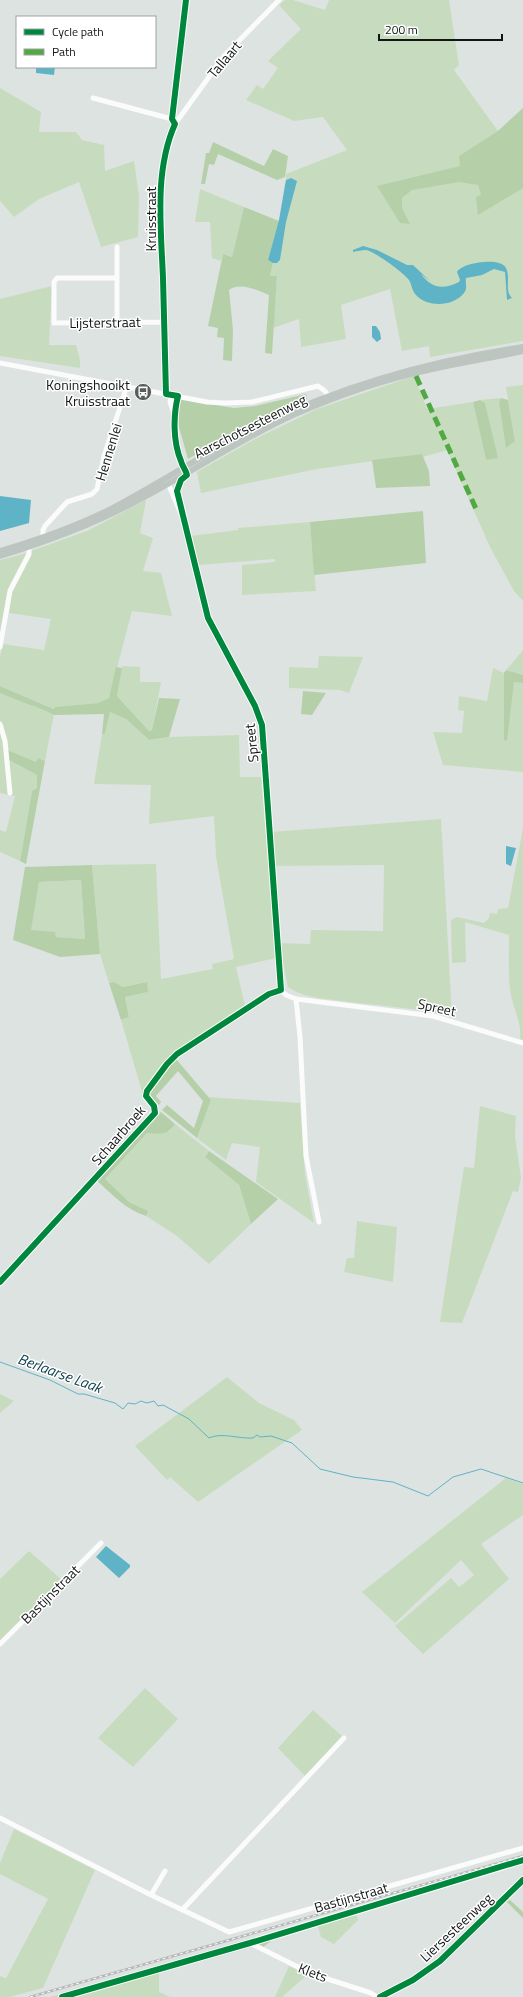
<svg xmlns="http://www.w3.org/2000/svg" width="523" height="1997" viewBox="0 0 523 1997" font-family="'Titillium Web',sans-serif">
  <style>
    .green { fill: #c7dcbe }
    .forest { fill: #b5d0a9; fill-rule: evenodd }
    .water { fill: #5fb3c6 }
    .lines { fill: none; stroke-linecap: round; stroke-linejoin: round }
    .stream { stroke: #5fb3c6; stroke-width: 1 }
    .minor { stroke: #fafbfa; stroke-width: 5 }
    .major { stroke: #bdc5c1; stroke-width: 6 }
    .rail-casing { stroke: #b6b7b6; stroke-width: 2.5 }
    .rail { stroke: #fff; stroke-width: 1; stroke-dasharray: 3; stroke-linecap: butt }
    .quiet { stroke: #51a942; stroke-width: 5; stroke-dasharray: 10 5; stroke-linecap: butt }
    .cycleway-casing { stroke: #fff; stroke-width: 8 }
    .cycleway { stroke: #00873e; stroke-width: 6 }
    .labels { text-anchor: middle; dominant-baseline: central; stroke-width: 3; stroke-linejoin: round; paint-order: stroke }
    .street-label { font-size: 14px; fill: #111514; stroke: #fff }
    .poi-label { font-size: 14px; fill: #111514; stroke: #fff; text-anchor: end }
    .water-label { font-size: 15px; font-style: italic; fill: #12424f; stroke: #fff }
  </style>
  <rect width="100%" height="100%" fill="#dde3e1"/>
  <path class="green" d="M285 0H293L325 10 329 0H449L459 65 454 70 498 131 523 108V341L430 357 429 346 402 351 390 289 341 305 346 339 301 347 299 319 273 328 277 277 270 276 273 263H277L280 260 291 178 286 180V174L347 150 323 117 294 121 246 100 257 85 263 89 278 68 268 61 301 29 279 5Z
    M0 88 41 112 39 132H76L82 140 104 145 105 171 134 161 139 196 138 237 101 247 79 182 39 199 14 217 0 201Z
    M200 189 244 207 232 257 223 254 221 261 212 258 210 222H195Z
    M52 286 49 345H76L80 360V368L0 356V299Z
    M414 376 427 409 473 402 486 460 497 458 485 403 480 400 501 398 499 402 515 441 506 387 523 385V601L514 591 490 547 447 450 423 457 422 454 317 469 201 493 197 472 253 440 317 409Z
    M146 500 140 533 153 538 143 571 161 573 172 616 132 611 109 698 98 703 55 707V709L0 686V657L3 644 44 650 51 619 9 613 12 591 31 556V551L87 531Z
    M310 522 316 591 242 595V565L275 562V559L197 565 190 536 238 530V528Z
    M27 553 10 584 0 635V560Z
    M523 650V675L506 670Z
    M319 656 363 657 349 693 340 690 289 688V667L318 668Z
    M122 666 140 667V682H161L152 730 149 731 117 696Z
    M493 668 504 673V740L514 682 523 683V772L443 765 433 732 462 733 464 711 458 710 459 696 487 701Z
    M0 693 54 714 45 761 38 758 36 762 8 750 9 760 37 775V788L32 791 20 861 0 852V830L6 832 15 796 0 793Z
    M110 712 126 719 149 740 169 737 239 735 240 777H261L276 958 236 967 245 1006 173 1052 147 1084 143 1095 121 1020 129 1017 125 997 147 992 146 982 123 987 114 982 109 983 100 954 92 865 156 864 161 979 213 969 212 964 234 959 216 857 214 816 149 824 151 785 94 784 102 734H105Z
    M441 819 452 1017C419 1008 384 1006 349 1002 330 999 304 999 288 987L279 943 310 944 311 930 383 931 384 865 273 866 271 832Z
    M523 828V1040L520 1039C522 1021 512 1007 510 989 508 972 509 953 509 935L465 922 466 962 452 963 451 920 457 917 484 923 489 918 490 913 497 914 498 909 508 908Z
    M81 880 85 939 56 937 30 930 39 882Z
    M208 1097 300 1103 305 1174 314 1223 256 1182 260 1147 232 1143 226 1160 197 1138 211 1100Z
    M480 1106 516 1116 515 1136 521 1178 518 1192 513 1191 462 1323 440 1322 464 1167 474 1168Z
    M175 1124 209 1151 205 1157 239 1185 251 1224 209 1264 177 1236 146 1216 147 1211 129 1202 104 1180 147 1133 170 1131Z
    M357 1221 397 1227 393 1282 344 1272 347 1258H354Z
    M227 1377 259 1403 294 1420 302 1430 198 1502 170 1477 167 1480 135 1446Z
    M0 1394 14 1401 0 1413Z
    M506 1478 523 1484V1515L481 1544 509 1579 423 1654 395 1626 451 1578 459 1587 474 1575 461 1560 395 1623 362 1592Z
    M29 1551 62 1580 0 1642V1579Z
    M145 1688 178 1719 133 1767 98 1738Z
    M313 1710 342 1736 305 1776 278 1748Z
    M14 1829 95 1870 43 1988 9 1997H0V1976L6 1978 48 1899 0 1874V1863Z
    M355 1909 358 1920 334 1944 321 1937 316 1920Z
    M271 1933 272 1936 260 1944 263 1947 262 1948 248 1940Z
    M289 1966 307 1975 282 1997H275Z
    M159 1968V1992L170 1997H50Z"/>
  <path class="forest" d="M523 108V188L478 215 476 197 481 195 478 185 459 182 412 190 402 198V208L410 224 400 223 377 186 460 166 459 156 498 131Z
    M213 142 264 166 273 149 288 156 285 177 277 180 218 154 214 165 209 164 205 184H201L206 153H209Z
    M244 207 279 221 268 260 273 263 270 276H277L272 354 265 353 269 295C257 290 240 282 229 290L233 330 232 361 223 360 224 338 217 337 218 328 208 326 223 254 232 257Z
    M306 394 307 399 249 425 188 459 177 420 180 399 234 408 255 406Z
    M501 398 508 400 515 441 506 448 499 402Z
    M480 400 485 403 498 458 486 460 473 402Z
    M422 454 429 471 430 486 376 488 372 460Z
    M423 511 426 563 314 575 310 522Z
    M116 667 122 668 117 696 149 731 152 730 159 698 180 699 169 737 149 740 126 719 110 712 105 734H102L104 714 54 715C51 712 8 697 0 693V686L54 709 55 707 98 703 109 698Z
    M506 670 523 675V683L514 682 507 741 504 740V673Z
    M303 691 326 693 312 715 301 714Z
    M8 750 36 762 38 758 45 761 26 864 20 861 32 791 37 788V775L9 760Z
    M92 865 100 954 60 957 13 940 25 867ZM81 880 85 939 56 937 55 932 31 930 39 882Z
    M114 982 123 987 147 982 148 992 125 997 129 1017 121 1020 109 983Z
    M176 1059 211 1100 197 1138 162 1110 167 1105 194 1128 203 1101 178 1071 156 1096 161 1102 159 1105 152 1100 149 1093Z
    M161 1112 175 1124C167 1136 160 1134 147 1133L105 1179 129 1202 148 1211 146 1216C126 1210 112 1194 96 1180Z
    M209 1151 278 1199 251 1224 239 1185 205 1157Z
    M510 1900 523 1912V1918L507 1902Z
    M316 1920 317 1925 278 1936 263 1947 260 1944 272 1936 271 1933Z"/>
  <path class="water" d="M36 67H55L54 75 36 73Z
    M291 178 297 181 286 222 280 260 277 263H273L268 260 279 220 285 185 286 180Z
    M363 246 377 250 407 265H413L430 281 421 274C431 288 443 290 459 282L460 280 457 272C463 262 501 257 506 268 511 278 504 291 512 298L507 300 505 272 494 269 482 275 466 278C465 283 468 288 464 293 454 306 429 308 417 296 412 292 412 285 409 280 404 273 374 251 366 250 362 250 357 251 353 252V250Z
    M372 326H376L380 332 381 339 377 342 372 337Z
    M0 496 31 500 29 523 0 531Z
    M506 846 516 848 511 866 506 864Z
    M106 1546 130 1565V1567L119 1578 96 1557Z"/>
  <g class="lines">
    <path class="stream" d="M0 1362 50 1380 78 1394H84L115 1403 123 1409 128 1403 135 1404 141 1401 147 1403 154 1401 158 1406 163 1405 189 1419 209 1438C222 1432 238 1439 253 1438L257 1435 260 1437 271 1436 292 1443 320 1469 353 1477 393 1482 428 1496 453 1477 481 1469 523 1483"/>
    <path class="minor" d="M93 98 172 119
      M175 124 224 56 279 0
      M117 247V322
      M116 278H57L54 282V323L164 322
      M0 363 207 402 225 403 252 402 318 386 325 391 330 399
      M166 394C165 355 164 316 163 278 161 228 154 171 175 124L172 119 186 0
      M172 395 170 402 175 417
      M178 396C173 418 176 440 180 461
      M167 481 182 516 208 618 261 717 281 990 286 995 296 999 433 1016 523 1043
      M43 538V530L45 526 67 502 92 494 97 489 104 456 127 386
      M0 647 10 591 29 554V547
      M0 724 5 741 10 793
      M296 999 300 1037 306 1156 319 1222
      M0 1282 155 1113 154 1106 146 1096 147 1091 167 1064 177 1054 269 994 281 990
      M0 1644 101 1543
      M0 1818 151 1895 229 1932 523 1848
      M151 1895 165 1871
      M182 1910 344 1738
      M250 1943 312 1974 371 1993 377 1997
      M380 1997 413 1980 440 1961 523 1880"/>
    <path class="major" d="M0 551C38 540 77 526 113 508 158 484 201 456 247 432 335 387 426 362 523 347
      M0 556C45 542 87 527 129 505 185 477 236 441 293 415 336 396 382 380 428 370 459 363 491 358 523 351"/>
    <defs>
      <path id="rail" d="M30 1997 523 1856"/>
    </defs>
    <use href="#rail" class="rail-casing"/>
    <use href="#rail" class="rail"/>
    <path class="quiet" d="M416 376 477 511"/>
    <defs>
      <path id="cycleway" d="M0 1282 155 1113 154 1106 146 1096 147 1091 167 1064 177 1054 269 994 281 990 262 725 255 706 208 618 177 491 181 480 187 475C186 470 182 466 181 461 173 442 173 416 178 396L166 394C165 355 164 316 163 278 161 228 154 171 175 124L172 119 186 0
        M62 1997 250 1943 523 1860
        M380 1997 413 1980 440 1961 523 1880"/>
    </defs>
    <use href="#cycleway" class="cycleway-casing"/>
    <use href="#cycleway" class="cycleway"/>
  </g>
  <defs>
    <symbol id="bus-disc" viewBox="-11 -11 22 22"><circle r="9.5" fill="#585d5c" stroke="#fff"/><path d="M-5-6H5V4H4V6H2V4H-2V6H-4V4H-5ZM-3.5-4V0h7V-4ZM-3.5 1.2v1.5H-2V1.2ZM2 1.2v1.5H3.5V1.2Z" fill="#fff"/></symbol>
  </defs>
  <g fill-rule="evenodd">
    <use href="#bus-disc" x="133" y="382" width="20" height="20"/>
  </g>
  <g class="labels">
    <g class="street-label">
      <text transform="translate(224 59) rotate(-50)">Tallaart</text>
      <text transform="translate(150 219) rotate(-90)">Kruisstraat</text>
      <text transform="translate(105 322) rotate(-1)">Lijsterstraat</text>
      <text transform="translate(250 426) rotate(-27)">Aarschotsesteenweg</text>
      <text transform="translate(108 452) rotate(-73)">Hennenlei</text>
      <text transform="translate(251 743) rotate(-96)">Spreet</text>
      <text transform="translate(437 1007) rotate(12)">Spreet</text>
      <text transform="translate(118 1135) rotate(-49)">Schaarbroek</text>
      <text transform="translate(50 1594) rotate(-45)">Bastijnstraat</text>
      <text transform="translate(351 1897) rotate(-16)">Bastijnstraat</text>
      <text transform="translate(456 1927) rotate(-43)">Liersesteenweg</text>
      <text transform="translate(313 1972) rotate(21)">Klets</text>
    </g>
    <g class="poi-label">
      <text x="130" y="384">Koningshooikt<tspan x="130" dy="16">Kruisstraat</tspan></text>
    </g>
    <g class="water-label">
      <text transform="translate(60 1373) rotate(20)">Berlaarse Laak</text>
    </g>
  </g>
  <rect x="16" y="16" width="140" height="52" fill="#ffffff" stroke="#a0a1a1"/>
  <rect x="24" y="29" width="20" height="6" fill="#00873e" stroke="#a0a1a1"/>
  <text x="52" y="36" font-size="12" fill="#111514">Cycle path</text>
  <rect x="24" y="49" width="20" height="6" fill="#51a942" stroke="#a0a1a1"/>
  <text x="52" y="56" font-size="12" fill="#111514">Path</text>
  <path d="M379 34v6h123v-6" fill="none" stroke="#111514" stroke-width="2"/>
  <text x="385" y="34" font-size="12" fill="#111514" stroke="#ffffff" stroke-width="3" paint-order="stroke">200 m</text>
</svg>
